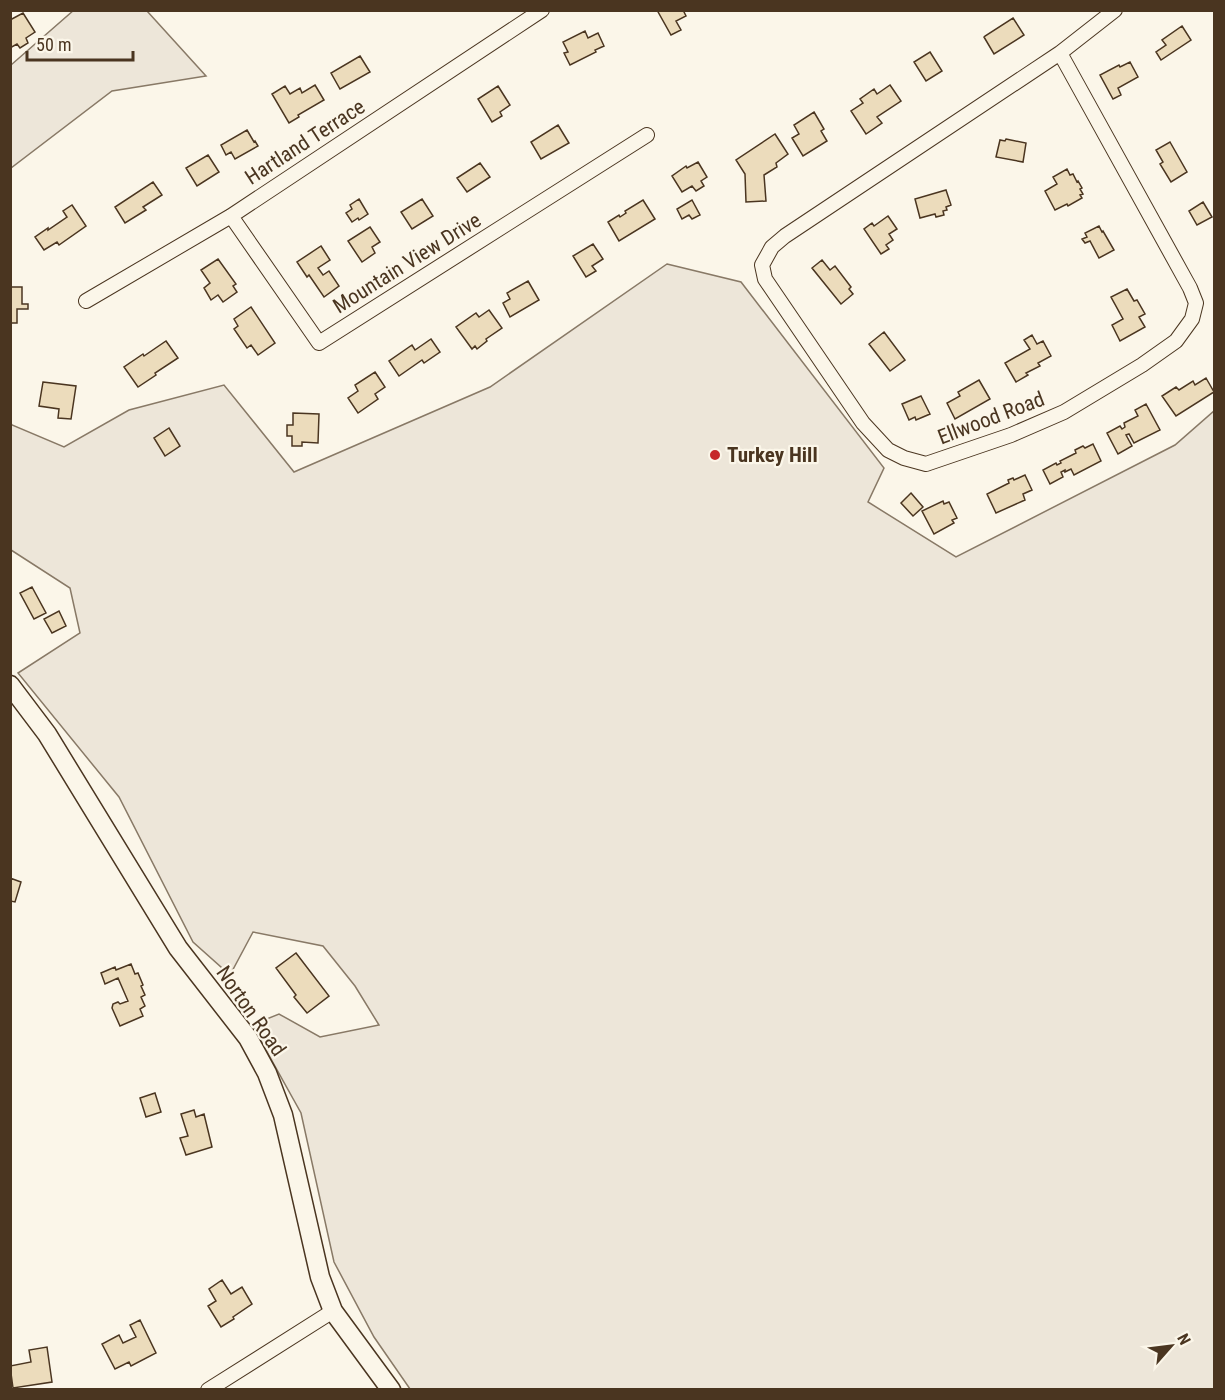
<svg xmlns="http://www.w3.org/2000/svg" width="1225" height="1400" viewBox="0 0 1225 1400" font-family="'Roboto Condensed',sans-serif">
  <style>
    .green { fill: #ede6d9; stroke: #887966; stroke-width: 1.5 }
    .building { fill: #ecdcbc; stroke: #4a3520; stroke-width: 1.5 }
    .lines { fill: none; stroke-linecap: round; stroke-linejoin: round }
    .street-casing { stroke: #4a3520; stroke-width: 16 }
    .secondary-casing { stroke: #4a3520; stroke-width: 21 }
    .street { stroke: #fbf6e9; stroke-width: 14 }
    .secondary { stroke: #fbf6e9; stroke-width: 18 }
    .poi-dot { fill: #c62828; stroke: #fbf6e9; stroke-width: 2 }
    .labels { text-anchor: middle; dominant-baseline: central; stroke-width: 4.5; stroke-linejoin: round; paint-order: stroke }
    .street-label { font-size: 21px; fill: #4a3520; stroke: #fbf6e9 }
    .poi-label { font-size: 21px; font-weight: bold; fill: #4a3520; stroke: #fbf6e9; text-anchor: start }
  </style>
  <rect width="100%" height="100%" fill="#fbf6e9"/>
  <path class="green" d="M74 10 147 11 206 76 112 91 11 168V65Z
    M667 264 741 282 884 468 868 502 956 557 1175 445 1214 411V1389H410L374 1337 334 1262 301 1113 252 1025 279 1014 320 1037 379 1025 355 986 323 946 253 932 230 975 193 942 119 797 18 673 80 633 70 588 11 550 10 422 12 425 64 447 129 410 224 385 294 472 490 387Z"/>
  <path class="building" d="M657 10H683L686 16 676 21 681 30 671 35Z
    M23 13 35 32 26 38 28 43 20 48 17 44 10 48V20Z
    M1013 18 1024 35 994 54 984 37 985 36Z
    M1182 26 1191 40 1161 60 1156 52 1166 45 1162 40Z
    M585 31 588 38 598 33 604 46 595 50 596 52 570 65 564 53 568 52 563 42Z
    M930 52 942 71 926 81 914 62Z
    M360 56 370 72 340 89 331 73Z
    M1130 62 1138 77 1118 88 1121 95 1113 99 1100 75 1119 65 1120 67Z
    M315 85 324 100 298 115 299 117 289 123 272 94 285 86 290 94 300 88 302 93Z
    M890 85 901 101 877 117 882 123 866 134 851 111 863 103 860 99 874 89 877 94Z
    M498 86 510 105 500 112 502 116 492 122 478 99Z
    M814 112 824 129 821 131 827 141 803 156 792 138 799 134 794 125Z
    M558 125 569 143 541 159 531 142Z
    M247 130 254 142 255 141 258 146 235 159 231 152 226 155 221 145Z
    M775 134 788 154 776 163 777 167 764 175 766 201 746 202 745 174 736 160Z
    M1006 139 1026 143 1023 162 996 157 1000 140 1005 141Z
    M1170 142 1187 172 1171 182 1160 164 1163 162 1156 150Z
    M208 155 219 172 197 186 186 168Z
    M698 162 707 177 701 181 704 186 696 191 692 186 682 192 672 176 686 166 687 168Z
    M480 163 490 177 467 192 457 178Z
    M1067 169 1070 175 1073 174 1077 182 1078 181 1082 188 1080 189 1083 194 1080 195 1082 198 1068 206 1067 204 1055 210 1045 191 1057 184 1053 177Z
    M153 182 162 195 143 207 146 210 125 223 115 207Z
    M946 190 951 205 946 207 947 210 943 211 944 215 936 217 935 214 920 218 915 199Z
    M359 199 368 214 359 220 358 218 352 222 346 213 352 209 350 205Z
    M422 199 433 216 412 229 401 212Z
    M643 200 655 219 619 241 608 222 619 215 620 217 626 213 625 211Z
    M692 200 700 215 692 219 689 215 682 219 677 209Z
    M1203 202 1212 217 1197 225 1189 211Z
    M72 205 86 226 59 245 57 242 44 250 35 237 48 228V230L67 217 63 211Z
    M888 216 897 229 889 234 893 240 886 245 889 249 881 254 864 229 872 223 874 226Z
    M1099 226 1102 232 1103 231 1114 250 1099 258 1090 241 1085 243 1082 239 1087 237 1085 233Z
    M370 227 380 242 372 247 375 253 362 262 348 241Z
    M593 244 603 259 592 266 596 271 586 277 573 256Z
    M321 246 330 260 318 268 323 275 329 271 339 286 324 297 309 275 307 277 297 262Z
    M218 259 236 284 233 286 237 292 223 302 218 295 211 300 204 288 210 283 201 270Z
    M822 260 830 270 835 266 851 287 849 289 853 294 841 304 812 268Z
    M528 281 539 300 510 317 503 303 510 299 507 293Z
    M10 287H22V304H28V309H17V323H10Z
    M1127 289 1134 301 1137 300 1145 314 1139 317 1145 327 1120 341 1112 325 1123 319 1111 297Z
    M251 307 275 343 258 355 251 345 247 348 234 329 238 326 234 319Z
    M489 310 502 328 486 339 487 341 477 349 475 346 472 349 456 327 476 313 479 317Z
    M884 332 905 360 890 371 869 344Z
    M1032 335 1037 344 1043 341 1051 356 1038 363 1040 366 1026 373 1028 375 1016 382 1005 363 1030 349 1024 340Z
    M431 339 440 352 424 363 422 360 399 376 389 361 412 345 415 350Z
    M166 341 178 358 155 373 156 375 138 387 124 367 143 354 144 356Z
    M375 372 385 387 375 394 378 399 358 413 348 398 358 391 355 385Z
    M1206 378 1214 392 1176 416 1162 396 1176 387 1179 390 1193 381 1195 385Z
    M979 380 990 399 955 419 947 403 960 396 958 392Z
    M43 382 76 386 71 419 58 418 59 409 39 406Z
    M921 396 930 414 916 420 915 417 909 420 902 404Z
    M1146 404 1160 430 1134 443 1129 434 1126 435 1132 446 1118 454 1107 433 1120 426 1122 429 1125 427 1124 423 1138 416 1135 410Z
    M293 413 319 414 318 443 302 442V446H292V436H287V425H293Z
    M169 428 180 446 165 456 154 438Z
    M1093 444 1101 461 1074 475 1071 469 1065 472V470L1061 472 1063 477 1050 484 1043 470 1056 463 1057 465 1061 463 1060 461 1076 453 1075 450 1083 446 1085 448Z
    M1025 475 1032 490 1023 494 1025 500 996 513 987 494 1009 483 1008 480 1013 478 1014 480Z
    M911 493 923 507 913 516 901 503Z
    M943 501 944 504 949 502 957 518 952 520 954 523 934 534 922 511Z
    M32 587 46 613 34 619 20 593Z
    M59 611 66 626 52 633 44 619Z
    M10 878 21 882 15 902 10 901Z
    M296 953 329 996 307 1013 294 997 296 995 276 968Z
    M131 964 135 974 138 973 143 985 141 986 145 995 141 997 145 1006 140 1009 143 1016 120 1026 112 1008 113 1004 118 1002 120 1004 128 1001 118 978 105 984 101 973 115 967 116 970Z
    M155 1093 161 1112 146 1117 140 1098Z
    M194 1110 196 1117 204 1114 212 1147 186 1155 180 1138 188 1136 181 1114Z
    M222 1280 231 1294 242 1287 252 1304 233 1317 234 1319 221 1327 208 1306 216 1301 209 1289Z
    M140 1320 156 1353 131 1366 129 1362 115 1369 102 1344 119 1335 123 1343 136 1337 130 1325Z
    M47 1347 52 1382 13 1388 10 1366 31 1362 29 1350Z"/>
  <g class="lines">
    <defs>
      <path id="street" d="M1060 53 1190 288 1196 303 1192 319 1176 341 1142 365 1064 412 1011 435 926 464 904 458 888 450 863 423 765 279 762 265 772 247 785 236Z
        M1060 53 1115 10
        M231 216 319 343 647 135
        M86 301 231 216 542 10
        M208 1390 333 1311"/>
      <path id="secondary" d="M10 685 47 734 178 948 248 1038 267 1073 283 1115 320 1277 333 1311 391 1390"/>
    </defs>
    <use href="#street" class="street-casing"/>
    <use href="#secondary" class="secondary-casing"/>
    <use href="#street" class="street"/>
    <use href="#secondary" class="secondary"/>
  </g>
  <circle class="poi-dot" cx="715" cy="455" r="6"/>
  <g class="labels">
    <g class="street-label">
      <text transform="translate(305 142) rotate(-33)">Hartland Terrace</text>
      <text transform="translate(407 263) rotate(-32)">Mountain View Drive</text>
      <text transform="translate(991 418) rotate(-21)">Ellwood Road</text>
      <text transform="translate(251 1011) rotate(55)">Norton Road</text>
    </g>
    <g class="poi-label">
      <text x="727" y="455">Turkey Hill</text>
    </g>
  </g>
  <rect width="1225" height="1400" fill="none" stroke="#4a3520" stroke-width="24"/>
  <g transform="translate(1171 1346) rotate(62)" stroke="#fbf6e9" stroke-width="4.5" paint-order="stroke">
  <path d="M0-4.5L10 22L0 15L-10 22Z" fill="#4a3520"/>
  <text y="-9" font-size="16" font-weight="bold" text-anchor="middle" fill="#4a3520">N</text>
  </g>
  <path d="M27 51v9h106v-9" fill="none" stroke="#4a3520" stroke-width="3"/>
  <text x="36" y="51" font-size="18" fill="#4a3520" stroke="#fbf6e9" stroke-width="4.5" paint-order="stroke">50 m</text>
</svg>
